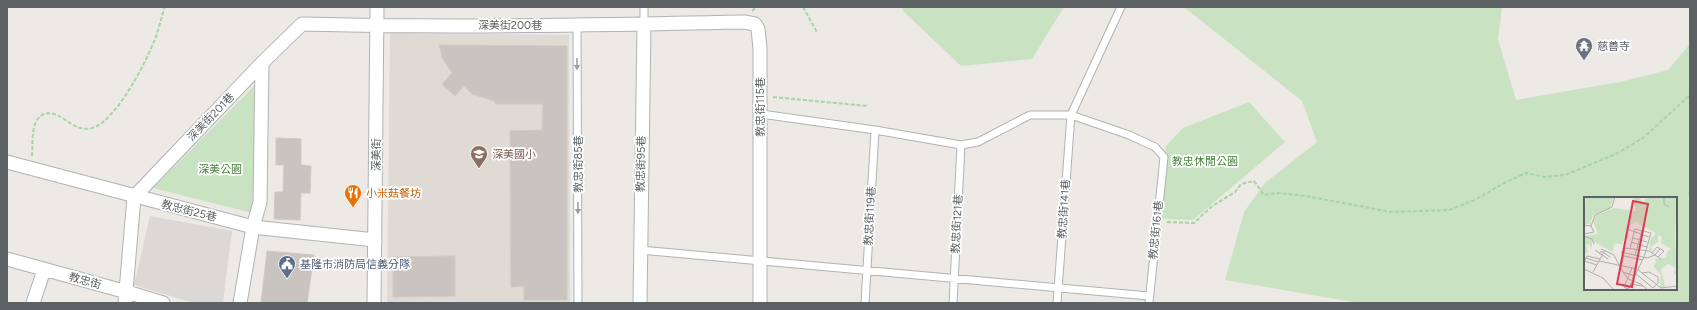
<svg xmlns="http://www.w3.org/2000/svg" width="1697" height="310" viewBox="0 0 1697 310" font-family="Figtree,'Noto Sans TC',sans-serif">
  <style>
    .industrial { fill: #dcd8d6 }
    .education { fill: #e0dad5 }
    .green { fill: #c9e3c2; fill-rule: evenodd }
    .building { fill: #c9c4c0; stroke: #d1c9c2 }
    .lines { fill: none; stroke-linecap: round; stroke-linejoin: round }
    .service-casing { stroke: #afb3b5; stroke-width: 9 }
    .minor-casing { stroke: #afb3b5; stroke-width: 15 }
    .path { stroke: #a6d4a7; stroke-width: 2; stroke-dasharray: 4 2; stroke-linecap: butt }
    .service { stroke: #fff; stroke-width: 7 }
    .minor { stroke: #fff; stroke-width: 13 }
    .oneway { fill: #9da0a1 }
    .labels { text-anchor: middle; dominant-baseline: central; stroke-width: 3.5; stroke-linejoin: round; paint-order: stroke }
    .street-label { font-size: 11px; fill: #5c6163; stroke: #fff }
    .worship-label { font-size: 11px; fill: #5b616d; stroke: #fff; text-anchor: start }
    .education-label { font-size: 11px; fill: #785e54; stroke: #fff; text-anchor: start }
    .park-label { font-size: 11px; fill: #48823c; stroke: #fff }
    .food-label { font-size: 11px; fill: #c56008; stroke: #fff; text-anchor: start }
    .service-label { font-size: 11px; fill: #4e5e75; stroke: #fff; text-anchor: start }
    .inset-road { fill: none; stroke: #afafac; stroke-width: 1 }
    .view { fill: #db3b53; fill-opacity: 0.15; stroke: #db3b53; stroke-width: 2 }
    .inset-edge { fill: none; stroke: #5c6163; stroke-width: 2 }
  </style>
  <rect width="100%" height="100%" fill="#ede9e4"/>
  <path class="industrial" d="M150 216 232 231 223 303H194L134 285Z"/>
  <path class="education" d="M390 33 569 35 570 303H387Z"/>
  <path class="green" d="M902 7H1064L1032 59 961 66 903 11Z
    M1184 7H1502L1498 39 1516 100 1620 82 1668 70 1690 44V196L1687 198 1690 201V303H1359L1225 280 1244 212 1265 183 1317 142 1302 101ZM1585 198H1676V289H1585Z
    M257 83 252 213 153 188Z
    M1249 102 1285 142 1193 220 1163 219 1166 146 1183 128Z"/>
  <path class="building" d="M439 45 567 46V300H524V286L511 287 510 131 542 130 543 104H495V101L472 94 464 86 455 96 442 84 452 73 443 59Z
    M276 138 301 139V165L311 166 310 193H301L300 220 274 219 275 192H283L284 165H276Z
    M267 251 314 255 307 303H261Z
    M455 256V296L393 297V257Z"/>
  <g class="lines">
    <defs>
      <path id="service" d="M644 24V7
        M577 25 578 303
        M761 114 875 130 961 145 978 142 1030 115H1071L1129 135 1155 147 1164 157 1149 303
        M640 250 1149 296
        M865 303 875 130
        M953 303 961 145
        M1057 303 1071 115 1121 7"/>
      <path id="minor" d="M7 162 253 227 375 240
        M7 259 127 292 163 303
        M33 303 44 270
        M125 303 134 197 262 63 302 24C449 28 597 25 744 22L755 24 758 29 760 48V303
        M240 303 253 227 260 202 262 63
        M374 303 377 7
        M640 303 644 24"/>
    </defs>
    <use href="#service" class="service-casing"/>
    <use href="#minor" class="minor-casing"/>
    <path class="path" d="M803 7 817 32
      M752 11 756 7
      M773 97 867 106
      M32 156C33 144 30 120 44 114 62 108 73 136 95 127 118 117 146 62 155 39 159 29 161 18 165 7
      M1167 222 1194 223 1211 207 1235 192 1241 184 1254 181 1264 195 1277 193 1306 196 1391 212 1449 210 1475 200 1504 183 1526 173 1545 177 1565 175 1618 153 1643 138 1690 95"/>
    <use href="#service" class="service"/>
    <use href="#minor" class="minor"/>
  </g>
  <defs><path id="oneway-solid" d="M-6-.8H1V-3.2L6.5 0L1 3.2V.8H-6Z"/></defs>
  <g class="oneway">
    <use href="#oneway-solid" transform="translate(577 64) rotate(90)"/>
    <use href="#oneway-solid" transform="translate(578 208) rotate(90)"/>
  </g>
  <defs>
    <symbol id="temple-pin" viewBox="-11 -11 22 30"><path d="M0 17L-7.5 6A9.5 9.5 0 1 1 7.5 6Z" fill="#6b7280" stroke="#fff"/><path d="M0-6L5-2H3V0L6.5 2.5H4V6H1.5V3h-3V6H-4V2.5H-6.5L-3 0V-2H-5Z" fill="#fff"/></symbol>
    <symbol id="school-pin" viewBox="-11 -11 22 30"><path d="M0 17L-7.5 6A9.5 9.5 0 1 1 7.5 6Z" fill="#8d6e63" stroke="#fff"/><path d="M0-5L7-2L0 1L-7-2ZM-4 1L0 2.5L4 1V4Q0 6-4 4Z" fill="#fff"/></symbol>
    <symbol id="restaurant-pin" viewBox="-11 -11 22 30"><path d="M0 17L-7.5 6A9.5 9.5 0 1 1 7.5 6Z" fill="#e8710a" stroke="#fff"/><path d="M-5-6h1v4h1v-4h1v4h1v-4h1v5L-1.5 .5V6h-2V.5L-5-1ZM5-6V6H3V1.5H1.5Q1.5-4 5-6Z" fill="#fff"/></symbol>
    <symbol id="civic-pin" viewBox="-11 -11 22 30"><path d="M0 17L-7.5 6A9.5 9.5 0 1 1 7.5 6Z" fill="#5c6f8a" stroke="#fff"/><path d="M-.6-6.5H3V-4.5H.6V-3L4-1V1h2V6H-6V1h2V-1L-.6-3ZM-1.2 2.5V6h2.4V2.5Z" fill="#fff"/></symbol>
  </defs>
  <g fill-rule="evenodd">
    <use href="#temple-pin" x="1574" y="36" width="20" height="27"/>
    <use href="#school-pin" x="469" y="144" width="20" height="27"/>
    <use href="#restaurant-pin" x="343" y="183" width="20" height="27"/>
    <use href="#civic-pin" x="277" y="254" width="20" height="27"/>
  </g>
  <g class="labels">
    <g class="street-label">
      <text x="510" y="25">深美街200巷</text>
      <text transform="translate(760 107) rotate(-90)">教忠街115巷</text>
      <text transform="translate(211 117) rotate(-46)">深美街201巷</text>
      <text transform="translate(376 155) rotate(-90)">深美街</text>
      <text transform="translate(578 164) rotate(-90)">教忠街85巷</text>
      <text transform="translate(641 164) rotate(-89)">教忠街95巷</text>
      <text transform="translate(1064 209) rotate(-86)">教忠街141巷</text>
      <text transform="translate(189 211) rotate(14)">教忠街25巷</text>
      <text transform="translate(870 216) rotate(-87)">教忠街119巷</text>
      <text transform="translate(957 224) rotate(-87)">教忠街121巷</text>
      <text transform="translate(1156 230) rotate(-84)">教忠街161巷</text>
      <text transform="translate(85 281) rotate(15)">教忠街</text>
    </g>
    <g class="worship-label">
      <text x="1597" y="46">慈善寺</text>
    </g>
    <g class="education-label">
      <text x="492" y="154">深美國小</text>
    </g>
    <g class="park-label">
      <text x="1205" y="161">教忠休閒公園</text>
      <text x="220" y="169">深美公園</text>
    </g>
    <g class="food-label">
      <text x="366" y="193">小米菇餐坊</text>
    </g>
    <g class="service-label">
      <text x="300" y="264">基隆市消防局信義分隊</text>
    </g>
  </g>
  <g transform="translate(1584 197)">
    <rect width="93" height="93" fill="#ede9e4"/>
    <path d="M2 0H30L26 11 9 18 6 27H0ZM49 0H55L59 6 62 0H93L91 40 93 78 90 76 92 71 84 67 77 72 81 90H76L77 78 69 69 72 66 71 62 82 61 83 55 87 52 77 46 78 40 74 38V45L67 50 68 54 65 53 66 43 72 36 60 30 64 15 58 30 52 24 43 31 45 41 38 44V47L30 46 32 49 29 48V55L8 44V51L5 47 2 48 4 55 0 57V39L14 37 9 24 12 18 30 11 52 14Z" fill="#c9e3c2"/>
    <path class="inset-road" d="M80 0V7L85 10M0 28 7 29 10 35 0 37M7 29 11 18 28 10 31 0M43 32 65 40M0 39 8 42 10 47M49 41 63 45M47 45 63 50M17 52 30 58 35 68M11 53 24 62M37 55 63 61 71 58 76 52M68 56 73 50 80 54 74 60 77 62M15 57 17 54 26 60M51 58 58 34M40 59 59 63M2 61 14 65M0 64 13 68M15 64 53 72 77 91 93 89M0 65 3 59 16 62M0 72 19 81 30 93M9 75 21 53M39 75 51 79M52 77 69 91 74 86V80L65 75 58 76M46 87 59 89M44 92 40 90 48 71M44 93 60 60 67 36 51 32 46 51M64 93 57 87 44 82 37 72 41 51 65 54 74 60"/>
    <path class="view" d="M49 4 64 7 48 90 33 87Z"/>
    <rect width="93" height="93" class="inset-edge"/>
  </g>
  <rect width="1697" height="310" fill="none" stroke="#5c6163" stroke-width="16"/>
</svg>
